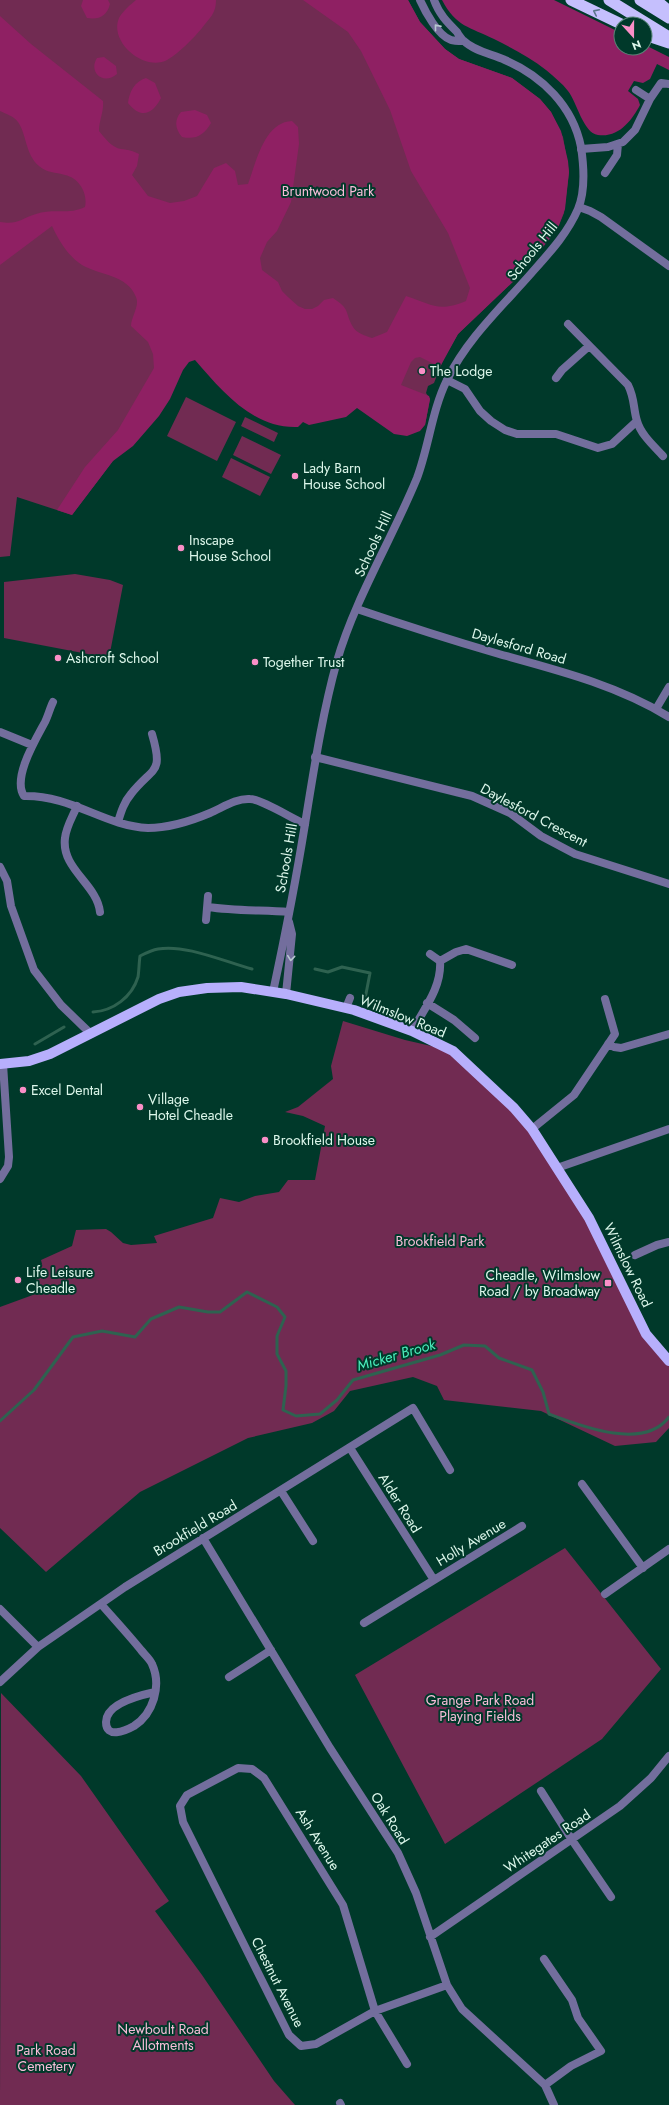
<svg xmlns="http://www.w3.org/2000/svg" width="669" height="2105" viewBox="0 0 669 2105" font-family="Jost,sans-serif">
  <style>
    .green { fill: #712b52 }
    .forest { fill: #8f2063 }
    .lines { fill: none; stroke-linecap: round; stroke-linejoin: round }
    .stream { stroke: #2e6250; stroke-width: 3 }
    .minor { stroke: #736e9d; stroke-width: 8 }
    .tertiary { stroke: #736e9d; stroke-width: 8 }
    .primary { stroke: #b7affc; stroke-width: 10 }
    .trunk { stroke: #c5bffd; stroke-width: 11 }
    .oneway { stroke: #597589 }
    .oneway2 { stroke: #b7c7d0 }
    .poi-dot { fill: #fa8fc7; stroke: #00392a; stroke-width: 1.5 }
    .labels { text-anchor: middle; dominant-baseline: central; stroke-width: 4; stroke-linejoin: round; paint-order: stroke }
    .park-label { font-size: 14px; fill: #f8bdd9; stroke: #00392a }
    .street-label { font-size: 14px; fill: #dcf7eb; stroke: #00392a }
    .poi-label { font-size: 14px; fill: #dcf7eb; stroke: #00392a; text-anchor: start }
    .water-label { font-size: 15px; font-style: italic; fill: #4aefbd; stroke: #00392a }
  </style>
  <rect width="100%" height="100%" fill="#00392a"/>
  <path class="green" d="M0 0H408L420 22 445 49 459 59 512 78 540 99 551 112 563 137 569 172 564 213 557 230 518 277 458 334 443 360 434 383 428 386 426 393 430 399 425 425 416 419 210 332 72 515 17 497 10 556 0 557Z
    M186 397 236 422 217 461 167 436Z
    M245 417 278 433 274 442 241 426Z
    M242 436 281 455 271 474 233 455Z
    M231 458 270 477 260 496 222 477Z
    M75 574 110 580 123 585 109 658 4 638V582Z
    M343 1021 405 1040 453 1051 532 1129 589 1218 646 1334 669 1361V1428L656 1442 615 1446 541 1411 444 1400 437 1386 413 1377 350 1391 334 1411 312 1423 248 1438 140 1492 46 1572 0 1528V1307L41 1292 32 1268 42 1264 41 1260 72 1246 76 1230 106 1229 111 1232 123 1243 131 1245 157 1243 154 1236 213 1218 220 1198 239 1202 255 1196 279 1192 288 1180H315L325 1126 303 1116 285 1112 298 1107 333 1079 331 1066Z
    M565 1548 661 1669 602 1739 445 1844 355 1675Z
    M1 1693 81 1776 169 1901 155 1911 202 1975 274 2081 295 2105H0Z"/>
  <path class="forest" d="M83 0H108L110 4C107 16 99 20 87 18L81 6Z
    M136 0H216C216 14 210 17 202 28 194 38 176 56 165 61 142 70 109 41 119 18 122 12 131 4 136 0Z
    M303 0H408L420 22 445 49 459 59 512 78 540 99 551 112 561 131 568 161 569 172 565 209 557 230 518 277 458 334 440 367 420 357 415 358 411 362 401 385 429 396 430 399 425 425 420 431 407 436 394 434 357 408 346 417 309 425 303 422 298 427C253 429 222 391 195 360L189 362 183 370 170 399 159 416 133 446 113 461 72 515 57 510 85 467 118 430 154 368 153 354 148 342 131 326C131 317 140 306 136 297 128 275 99 275 82 265 68 256 59 241 52 226L0 265V222C18 225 20 219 36 214 52 208 70 215 85 207 88 193 79 178 65 175 55 172 47 173 39 166 25 154 27 135 18 122 14 116 6 114 0 111V16L31 44 103 101C104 112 99 120 99 131 104 137 112 148 121 149 129 150 131 150 139 154L137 166 132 175 148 196 170 203 184 201 197 196 214 168 226 163 235 171 238 185 248 184C256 163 264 122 292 121L298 127 299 144 291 202 277 231 267 242 260 258 262 270 278 282 282 291 288 297 298 306 305 309H312L318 306 324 300 333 298C351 310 344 311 353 327 356 333 366 336 372 338L387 332 406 296C432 304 437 313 466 301L470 288 448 233 411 171 390 110 361 51 348 32Z
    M442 0H554L621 33V48H645V45L669 57V70L657 64 650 79 643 83 634 81 628 91 638 99 640 105C632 120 619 138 598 135 583 133 577 102 568 91 562 83 554 77 546 70 531 58 512 48 494 39 470 27 456 27 442 0Z
    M104 57 116 66 117 74C103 86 88 72 97 58Z
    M146 78 155 83 161 98C152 115 141 119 128 103 129 92 135 81 146 78Z
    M195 110 207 115 211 123C204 135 196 140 182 137 175 129 174 120 181 112Z"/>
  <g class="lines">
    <path class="stream" d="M315 969 328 972 342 967 370 973 365 999
      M93 1012C113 1011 132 997 138 977 139 971 139 963 140 956 146 953 152 950 158 949 186 944 225 962 252 969
      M35 1044 64 1027
      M0 1421 34 1390 73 1337 102 1331 135 1337 151 1319 179 1307 208 1312H220L247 1292 277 1307 285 1317 277 1336V1354L286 1371V1386L283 1410 296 1416 320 1414 337 1400 353 1380 440 1355 464 1345 485 1346 499 1358 532 1370 543 1392 549 1414C581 1426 644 1451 669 1417"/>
    <path class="minor" d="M636 90 650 99
      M581 149 608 147 623 142 635 130 650 99 661 83 669 84
      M605 173 617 155 618 144
      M579 207 590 211 601 217 669 266
      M568 324 628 385C635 399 633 408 637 421 641 435 654 446 663 456
      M556 378 562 370 589 346
      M447 380 465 389 480 411 491 421 505 430 517 434H556L598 448 612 444 637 421
      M357 609C404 625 451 640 499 654 557 670 617 685 669 717
      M53 702C50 708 48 716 45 722 36 739 12 778 24 796 72 795 104 826 148 828 168 828 191 821 210 813 222 808 236 798 250 799 261 799 293 819 305 824
      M656 709 669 687
      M0 732 32 745
      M315 757 472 796 510 813 541 836 575 854 669 884
      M77 806C73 816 66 827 65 838 61 869 97 884 100 912
      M118 822C121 812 124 802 131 794 153 766 164 775 152 734
      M0 867 7 881 11 906 34 970 61 1005 91 1034
      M208 907C235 911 262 910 289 912
      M206 920 208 896
      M430 954 440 961
      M427 1003 454 1020 475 1038
      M346 1008 350 998
      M412 1031C424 1009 442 987 440 961L456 952 466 949 512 965
      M608 1044 614 1047 621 1048 669 1034
      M532 1129 574 1095 615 1034 605 999
      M557 1168 669 1129
      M0 1179 8 1166 9 1157 3 1064
      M635 1255 657 1245 669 1242
      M350 1448 434 1580
      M582 1484 643 1568
      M281 1491 313 1541
      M203 1538 330 1748 398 1853 416 1893 447 1985 462 2009 545 2085 554 2105
      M605 1594 669 1549
      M101 1604C114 1619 128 1634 141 1650 144 1654 150 1659 152 1664 162 1686 153 1714 134 1726 125 1731 106 1739 106 1722 106 1703 141 1695 155 1692
      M0 1609 38 1647
      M364 1623 522 1526
      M229 1677 271 1650
      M0 1682 38 1647 125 1587 413 1408 450 1470
      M541 1791 572 1840 611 1897
      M430 1937 620 1806 651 1778 669 1756
      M544 1959 572 2000 578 2018 601 2051 571 2066 545 2085
      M407 2064 375 2011 343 1905 264 1778 252 1769 238 1768 187 1795 180 1806 183 1822 289 2035 301 2046 316 2044 375 2011 447 1985
      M340 2103 341 2105"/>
    <path class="tertiary" d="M420 0C425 11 438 36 451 40 454 41 459 41 463 41
      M273 992C285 936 296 880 305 824 314 769 322 715 337 661 355 599 392 539 417 478 429 446 432 410 447 380 468 337 504 305 535 269 552 250 568 232 578 209 586 190 584 167 581 147 573 106 542 76 505 60 492 54 474 51 464 41 462 40 458 34 457 32 447 22 439 14 434 0
      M286 994 292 934 289 922"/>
    <path class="primary" d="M0 1064 29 1061 50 1054 159 999 179 992 207 988 241 987 286 994 354 1010 412 1031 453 1051 514 1108 532 1129 589 1218 646 1334 669 1361"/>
    <path class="trunk" d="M571 0 621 24
      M609 0 669 37
      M640 0 669 18
      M656 0 669 11
      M645 35 669 43"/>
  </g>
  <defs><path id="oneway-chevron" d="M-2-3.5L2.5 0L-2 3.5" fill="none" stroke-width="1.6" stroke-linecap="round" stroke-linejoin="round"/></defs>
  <use class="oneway" href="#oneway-chevron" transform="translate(596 12) rotate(-154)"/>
  <g class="oneway2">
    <use href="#oneway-chevron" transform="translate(437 27) rotate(-129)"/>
    <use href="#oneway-chevron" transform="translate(291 958) rotate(96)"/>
  </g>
  <g class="poi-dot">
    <circle cx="422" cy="371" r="4"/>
    <circle cx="295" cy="476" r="4"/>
    <circle cx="181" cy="548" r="4"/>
    <circle cx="58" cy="658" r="4"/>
    <circle cx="255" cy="662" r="4"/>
    <circle cx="23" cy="1090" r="4"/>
    <circle cx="140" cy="1107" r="4"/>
    <circle cx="265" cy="1140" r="4"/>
    <circle cx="18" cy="1280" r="4"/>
    <rect x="604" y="1279" width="8" height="8" rx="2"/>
  </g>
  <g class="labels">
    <g class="park-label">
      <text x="328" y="191">Bruntwood Park</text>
      <text x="440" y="1241">Brookfield Park</text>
      <text x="480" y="1700">Grange Park Road<tspan x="480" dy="16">Playing Fields</tspan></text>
      <text x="163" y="2029">Newboult Road<tspan x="163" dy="16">Allotments</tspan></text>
      <text x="46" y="2050">Park Road<tspan x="46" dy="16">Cemetery</tspan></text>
    </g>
    <g class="street-label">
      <text transform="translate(532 251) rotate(-51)">Schools Hill</text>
      <text transform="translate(373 544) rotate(-65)">Schools Hill</text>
      <text transform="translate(519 646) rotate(16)">Daylesford Road</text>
      <text transform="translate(534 815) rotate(28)">Daylesford Crescent</text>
      <text transform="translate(286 858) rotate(-80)">Schools Hill</text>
      <text transform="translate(403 1016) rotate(22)">Wilmslow Road</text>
      <text transform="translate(628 1265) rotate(64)">Wilmslow Road</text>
      <text transform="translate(400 1503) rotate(58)">Alder Road</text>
      <text transform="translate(195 1528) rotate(-31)">Brookfield Road</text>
      <text transform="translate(471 1542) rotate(-31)">Holly Avenue</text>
      <text transform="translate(390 1818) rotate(58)">Oak Road</text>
      <text transform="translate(318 1839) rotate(58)">Ash Avenue</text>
      <text transform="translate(547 1841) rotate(-34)">Whitegates Road</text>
      <text transform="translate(278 1982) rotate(63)">Chestnut Avenue</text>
    </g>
    <g class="poi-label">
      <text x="430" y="371">The Lodge</text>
      <text x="303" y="468">Lady Barn<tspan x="303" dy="16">House School</tspan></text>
      <text x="189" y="540">Inscape<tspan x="189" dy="16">House School</tspan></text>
      <text x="66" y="658">Ashcroft School</text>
      <text x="263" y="662">Together Trust</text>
      <text x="31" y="1090">Excel Dental</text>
      <text x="148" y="1099">Village<tspan x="148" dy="16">Hotel Cheadle</tspan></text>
      <text x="273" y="1140">Brookfield House</text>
      <text x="26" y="1272">Life Leisure<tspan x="26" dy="16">Cheadle</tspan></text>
      <text x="600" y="1275" text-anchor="end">Cheadle, Wilmslow<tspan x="600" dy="16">Road / by Broadway</tspan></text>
    </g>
    <g class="water-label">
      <text transform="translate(396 1355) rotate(-16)">Micker Brook</text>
    </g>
  </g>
  <g transform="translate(633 36) rotate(159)"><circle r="19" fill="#00392a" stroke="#588577"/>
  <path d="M0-3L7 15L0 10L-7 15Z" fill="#fa8fc7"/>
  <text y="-6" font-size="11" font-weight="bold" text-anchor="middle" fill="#dcf7eb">N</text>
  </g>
</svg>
